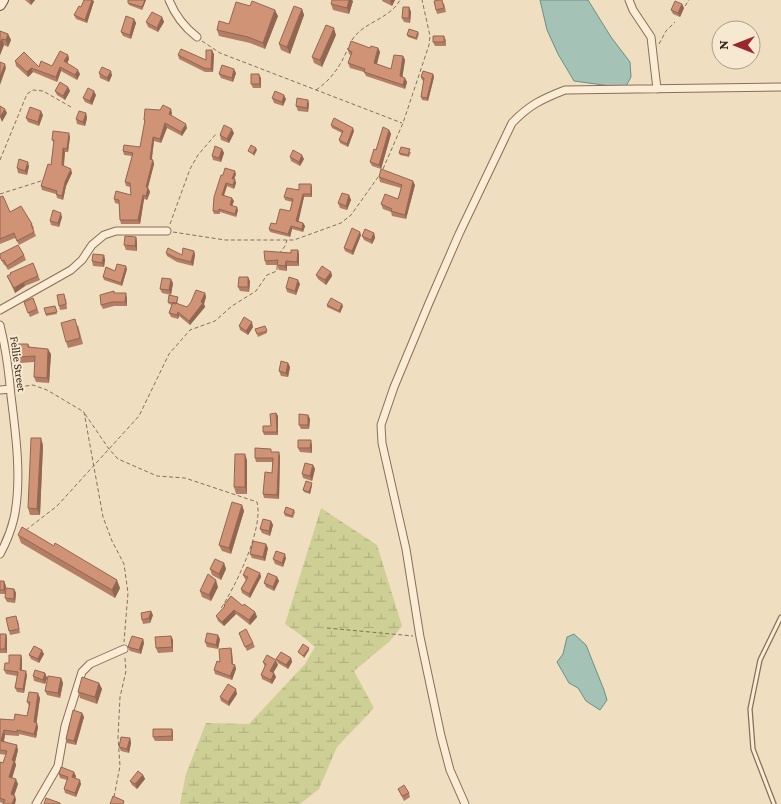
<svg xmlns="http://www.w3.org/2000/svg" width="781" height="804" viewBox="0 0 781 804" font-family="'Crimson Pro',serif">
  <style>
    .wetland { fill: url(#wetland-marsh) }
    .water { fill: #a4c2b6; stroke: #6a9184 }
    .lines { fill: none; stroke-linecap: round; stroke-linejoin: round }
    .lane-casing { stroke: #8a6e58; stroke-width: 5.5 }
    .street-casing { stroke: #8a6e58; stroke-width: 9 }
    .secondary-casing { stroke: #6c4f3b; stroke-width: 12 }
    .path { stroke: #8a6e58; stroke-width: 1; stroke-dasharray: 4 2.5; stroke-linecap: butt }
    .lane { stroke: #faecd5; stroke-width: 3 }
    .street { stroke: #faecd5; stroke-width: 7 }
    .secondary { stroke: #faecd5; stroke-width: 10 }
    .wall { fill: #b37e65 }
    .shaded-wall { fill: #926752 }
    .building { fill: #d09375; stroke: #926752 }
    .labels { text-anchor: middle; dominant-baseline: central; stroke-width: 4; stroke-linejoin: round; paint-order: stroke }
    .street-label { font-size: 12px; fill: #39281d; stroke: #f7e9d1 }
  </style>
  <defs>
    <pattern id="wetland-marsh" width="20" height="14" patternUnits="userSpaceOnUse" patternTransform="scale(1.25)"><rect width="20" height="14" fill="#cdcf94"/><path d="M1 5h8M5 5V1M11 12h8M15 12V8" fill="none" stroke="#b1b27f"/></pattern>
  </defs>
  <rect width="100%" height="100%" fill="#f0dec1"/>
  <path class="wetland" d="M321 508 377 545 402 626 390 641 354 671 374 708 337 747 319 789 300 804H180L186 774 206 723 249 724 305 664 315 647 301 635 285 624Z"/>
  <path class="water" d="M540 0H588L611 37 630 62 631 77 625 88 574 81 558 54 547 30Z
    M574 634 586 645 604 690 607 700 600 710 586 701 578 688 569 683 557 662 563 654 567 637Z"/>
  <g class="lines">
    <defs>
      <path id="lane" d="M774 804 753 749 750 709 760 660 781 617"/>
      <path id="street" d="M169 0C175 15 184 27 197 37
        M629 0 633 10 651 37 657 89
        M0 310 71 270 82 260 92 245 104 235 116 231H167
        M0 325C6 349 9 372 11 396 16 435 22 481 14 518 11 531 6 543 0 554
        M0 390 10 389
        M36 804 58 766 65 726 82 672 90 664 124 649
        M465 804 450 770 441 736 420 637 406 549 382 443 381 425 394 387 429 303 459 234 512 123C529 105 542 99 565 90L781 87"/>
      <path id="secondary" d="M0 5 3 0"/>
    </defs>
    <use href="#lane" class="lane-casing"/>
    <use href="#street" class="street-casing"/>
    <use href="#secondary" class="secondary-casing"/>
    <path class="path" d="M685 6 689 0
      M352 40C363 22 390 19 400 0
      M202 41 220 53 402 123
      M659 44 666 31 675 22
      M316 90C332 79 341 65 348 48
      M0 160 27 94 33 90 43 91 71 107
      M383 169 403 123 429 45 430 36 422 0
      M0 194 41 181
      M170 224 190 169 198 155 216 134
      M173 232 225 240H294L341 223 351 215 381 173
      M279 254 285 246 287 240
      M19 387 33 385 47 390 84 412 103 517 112 541 124 564 128 593 124 642
      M85 414 109 449 118 459 157 476 185 478 257 502C264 529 235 587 220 610
      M26 530 57 506 139 416 169 354 190 330 215 321 232 306 256 291 267 275 277 271V265
      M327 628 413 636
      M114 797 120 766 118 737 120 697 126 671 125 658"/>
    <use href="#lane" class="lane"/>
    <use href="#street" class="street"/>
    <use href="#secondary" class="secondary"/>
  </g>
  <path class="wall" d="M25 0H35L31 5Z
    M84 0 94 1 87 23 76 19 74 15 81 7Z
    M128 0H146L142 10 129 5Z
    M382 0H395L392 6 382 1Z
    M353 1 349 14 333 10 331 4Z
    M444 3 446 12 437 14 436 10Z
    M682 4 684 8 680 17 673 14 671 10Z
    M409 7 411 12 410 23 404 22 402 18Z
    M302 9 304 15 290 54 281 50 279 44Z
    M278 16 265 49 250 43 219 36 217 30 229 24Z
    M162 17 164 22 158 32 148 27 146 22Z
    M134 19 136 23 131 39 123 36 121 32Z
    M0 31 8 34 11 40 8 47 4 45 0 55Z
    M418 32 419 34 417 40 408 37 407 35Z
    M336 35 322 67 314 63 312 57Z
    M444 36 446 40V46H435L433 42Z
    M370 48H378L380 52 377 64 391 69 403 56 405 60 402 77 407 82 405 89 366 76 364 72 350 68 348 63 351 55 349 54 348 50Z
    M214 54 213 72H205L179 59 178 55 206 60Z
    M68 55 69 59 67 63 80 74 77 80 61 71 57 82 33 72 28 77 16 66 15 61 39 67 52 66Z
    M99 73 112 75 109 82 100 78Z
    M236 73 233 82 221 78 219 74Z
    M433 74 434 77 428 101 422 100 421 97 424 81 422 80 421 77Z
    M261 78V88H253L251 84Z
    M68 87 70 91 65 100 57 95 55 91Z
    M96 95 92 105 85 102 83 98Z
    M272 98 286 99 283 106 274 103Z
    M308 100 309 104 308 112 298 111 296 106Z
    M86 113 87 118 85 126 77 124 76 119Z
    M172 113 171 116 187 128 182 136 167 128 161 143 154 141 152 159 154 164 148 187 150 192 147 200 144 199 140 224H121L120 220 119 204 115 203 114 199 131 195V187L126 186 125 182 132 156 124 155 123 151 140 147 145 122 144 120Z
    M43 115 39 126 28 122 26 118Z
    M331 125 354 131 348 147 340 143 339 140 342 133 332 128Z
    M389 130 391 134 381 169 372 166 370 162 376 150Z
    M234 133 229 143 221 140 220 135Z
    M70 137 68 152H65L64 166 72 173 66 186 63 200 57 198 56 194 42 190 41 186 51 165 54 143 52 140Z
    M222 149 224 153 221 162 213 160 212 156Z
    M411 152 409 157 400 155 399 153Z
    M290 157 304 159 300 166 291 161Z
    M29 166 27 175 18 173 17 168Z
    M236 174 234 179 236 183 234 189 227 186 224 195 234 201 232 206 238 210 236 217 220 212V214H214L213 211 223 175Z
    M379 177 415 185 406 219 392 216 391 212 383 209 381 204 398 199 401 188 380 182Z
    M311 184 312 188V197H304L298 221 303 223 305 226 303 232 292 229 290 237 270 232 269 229 276 224 290 211 292 202 285 200 284 197Z
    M349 195 351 200 347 210 340 208 338 203Z
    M0 197 10 212 32 224 34 228 33 229 36 236 19 245 15 238 0 244Z
    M62 217 59 227 51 225 50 221Z
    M374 233 375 238 372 244 364 240 362 236Z
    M361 235 353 255 345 251 344 248Z
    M136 237 137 242V251L126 250 124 245Z
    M298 250 299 255V266H287V271L279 270 277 265H266L265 261Z
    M194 251 195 255 193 266 177 262 167 256 166 253 182 255Z
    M0 254 24 255 26 260 8 270 5 265H4L0 257Z
    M104 255 105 260 104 267 93 266 92 261Z
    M33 263 40 280 25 286 15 293 7 276Z
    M127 269 122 286 104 280 103 277 115 271Z
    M331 272 332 276 326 285 318 279 316 275Z
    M250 281 249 292 240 291 238 287Z
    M173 283 171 295 162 293 160 289Z
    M300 284 296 295 287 292 286 288Z
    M114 291 115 293 127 298V306H114L103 309 101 305Z
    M205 293 206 297 204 304 205 307 190 325 179 316 178 319 171 317 169 313 172 305 169 304 168 302 178 299 177 304 187 307Z
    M33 298 39 313 30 317 24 302Z
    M66 298 67 309 60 310 59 306Z
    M327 305 343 306 340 313 327 307Z
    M55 306 57 314 46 316 44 308Z
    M78 325 83 344 68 348 66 342Z
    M239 326 253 327 248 335 240 330Z
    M265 326 267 333 258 337 255 329Z
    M28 344 30 347 51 354 49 383 36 382 34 377 35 362 20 363 18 357Z
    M288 363 290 367 288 377 281 376 279 371Z
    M276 413 278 416V435H264L263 432 271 426Z
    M308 415 310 419 309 429H301L299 425Z
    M43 445 40 515H30L28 508Z
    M312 445V453L300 452 298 448Z
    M273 452 280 456 279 499 264 498 263 494 272 473V462H256L255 458Z
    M247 460V494H236L234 487Z
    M313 465 315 469 312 481 303 478 302 474Z
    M312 483V485L310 494 304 492 303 490Z
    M242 505 244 511 231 554 222 551 219 545Z
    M294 510 295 512 293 518 285 516 284 513Z
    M271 521 273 525 270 536 262 533 260 529Z
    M18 535 120 588 115 598 21 543Z
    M268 548 265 561 252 558 250 554Z
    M286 558 283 567 275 564 273 559Z
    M224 563 226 569 221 580 212 575 210 569Z
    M260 573 261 577 250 598 242 593 241 589 246 580 245 579 243 575Z
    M277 577 279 581 274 591 266 587 264 583Z
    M0 581 6 586 5 594H0Z
    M218 587 211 601 202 597 200 591Z
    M14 589 16 593 15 603 7 602 5 598Z
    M224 605 255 612 257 617 250 625 236 614 224 626 218 621 216 616 225 607Z
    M153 615 150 623 143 624 142 620Z
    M18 620 20 633 10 635 9 631Z
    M239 633 253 643 255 647 247 651Z
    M0 634H6L7 638V653H0Z
    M171 636 173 640V652L158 653 156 648Z
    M143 639 144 643 141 654 130 651 128 647Z
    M220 639 218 649 207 647 205 642Z
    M231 648 232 652 233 664 235 665 236 669 232 680 215 674 214 670Z
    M44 654 39 663 31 659 29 655Z
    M21 655 22 659V670L27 675 24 693 17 692 15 688 17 676 6 674 4 670 9 663Z
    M291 658 292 662 288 669 278 663 276 659Z
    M263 662 278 665 273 672 276 677 272 684 262 679 261 675 265 667Z
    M45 673 47 678 45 684 34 681 33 676Z
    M61 678 63 683 60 698 47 695 45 691Z
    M99 683 102 689 97 704 80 698 78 692Z
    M237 694 229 706 221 701 220 697Z
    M40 698 36 723 38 727 36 738 19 734V736L5 735 4 741 18 750 15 762 16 765 12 778 18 784 14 795 16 800 4 804 0 802V762L3 763 6 755 0 754V719L14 720 27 716 29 706 27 702Z
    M82 713 84 717 76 745 67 743 66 739Z
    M172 729 173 733V741H155L153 737Z
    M130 738 131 743 129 753 121 751 119 747Z
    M59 774 76 776 75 778 81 784 76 797 65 793 64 789 67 780 60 778Z
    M143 775 145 779 137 789 132 785 130 781Z
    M398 789 409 793 410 797 404 801Z"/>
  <path class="shaded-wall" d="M30 0H35L31 5 30 1Z
    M92 0 94 1 87 23 85 20Z
    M145 0H146L142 10V7Z
    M349 0H352L353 1 349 14 347 8Z
    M391 0H395L392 6 390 1Z
    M682 4 684 8 680 17 678 13Z
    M409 7 411 12 410 23 409 18Z
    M302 9 304 15 290 54 287 47Z
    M275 10 278 16 265 49 263 43Z
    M162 17 164 22 158 32 157 28Z
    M134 19 136 23 131 39 130 35Z
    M334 28 336 35 322 67 320 60Z
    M8 34 11 40 8 47 6 40Z
    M2 39 4 45 0 55V43Z
    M378 48 380 52 376 67 374 63Z
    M212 50 214 54 213 72 211 69Z
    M68 55 69 59 66 66 64 61Z
    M403 56 405 60 402 80 400 76Z
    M5 64 6 68 0 85V77Z
    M60 67 61 71 57 82 56 77Z
    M31 68 33 72 28 77 27 72Z
    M234 69 236 73 233 82 232 78Z
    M78 70 80 74 77 80 75 75Z
    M111 71 112 75 109 82 107 78Z
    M259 74 261 78V88L260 84Z
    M433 74 434 77 428 101 427 98Z
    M405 78 407 82 405 89 403 85Z
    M68 87 70 91 65 100 63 96Z
    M94 91 96 95 92 105 90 101Z
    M284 95 286 99 283 106 282 102Z
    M308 100 309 104 308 112 307 108Z
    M5 109 7 113 2 122 0 117Z
    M171 109 172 113 170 118 169 114Z
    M41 111 43 115 39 126 38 122Z
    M86 113 87 118 85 126 83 122Z
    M165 123 167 128 161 143 160 139Z
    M186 124 187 128 182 136 181 132Z
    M353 128 354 131 348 147 347 144Z
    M232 129 234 133 229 143 227 139Z
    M389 130 391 134 381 169 379 165Z
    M69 133 70 137 68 152 67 149Z
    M153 137 154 141 151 163 150 159Z
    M63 148 65 152 63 169 62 165Z
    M256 148 257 150 254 156 253 154Z
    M222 149 224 153 221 162 219 158Z
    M302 155 304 159 300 166 299 162Z
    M153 160 154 164 147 191 146 187Z
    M28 162 29 166 27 175 25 171Z
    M71 169 72 173 66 186 63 200 62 196 65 182Z
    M235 171 236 174 233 182 232 179Z
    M235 179 236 183 234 189 233 185Z
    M413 181 415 185 406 219 405 215Z
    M226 183 227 186 223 198 222 195Z
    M311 184 312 188V197L311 194Z
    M148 188 150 192 147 200 146 196Z
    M303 194 304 197 298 224 296 221Z
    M143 195 144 199 140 224 138 220Z
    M349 195 351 200 347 210 346 206Z
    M232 198 234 201 231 208 230 205Z
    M237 207 238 210 236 217 235 214Z
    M61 213 62 217 59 227 58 223Z
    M303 223 305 226 303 232 302 229Z
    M291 226 292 229 290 237 288 234Z
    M360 232 361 235 353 255 352 251Z
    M374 233 375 238 372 244 371 240Z
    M136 237 137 242V251L135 246Z
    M298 250 299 255V266L297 262Z
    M194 251 195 255 193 266 191 262Z
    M104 255 105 260 104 267 102 263Z
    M286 261 287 266V271L285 266Z
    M126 266 127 269 122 286 121 283Z
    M331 272 332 276 326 285 325 280Z
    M248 277 250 281 249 292 248 287Z
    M171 279 173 283 171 295 169 290Z
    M298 280 300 284 296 295 295 291Z
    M24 282 25 286 15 293 14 288Z
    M126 293 127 298V306L125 302Z
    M205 293 206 297 204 304 205 307 190 325 189 321 201 302Z
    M342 304 343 306 340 313 339 311Z
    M178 312 179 316 178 319 177 315Z
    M252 322 253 327 248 335 246 331Z
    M48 349 51 354 49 383 47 378Z
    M288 363 290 367 288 377 286 373Z
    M276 413 278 416V435L277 432Z
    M308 415 310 419 309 429 308 425Z
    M41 438 43 445 40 515 37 509Z
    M311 440 312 445V453L310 448Z
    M279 452 280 456 279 499 277 495Z
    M245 454 247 460V494L245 487Z
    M313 465 315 469 312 481 310 476Z
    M312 483V485L310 494 309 492Z
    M242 505 244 511 231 554 229 548Z
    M271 521 273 525 270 536 269 531Z
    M266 544 268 548 265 561 263 557Z
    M285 554 286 558 283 567 282 563Z
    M224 563 226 569 221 580 219 574Z
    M260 573 261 577 250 598 249 594Z
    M277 577 279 581 274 591 273 587Z
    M117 580 120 588 115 598 112 590Z
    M216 580 218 587 211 601 209 595Z
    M4 581 6 586 5 594 4 590Z
    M14 589 16 593 15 603 14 599Z
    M234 610 236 614 224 626 222 622Z
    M151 611 153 615 150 623 149 618Z
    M255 612 257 617 250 625 249 620Z
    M6 634 7 638V653L5 649Z
    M218 635 220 639 218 649 216 645Z
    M171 636 173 640V652L172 647Z
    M143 639 144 643 141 654 139 650Z
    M231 648 232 652 233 668 235 665 236 669 232 680 230 676 232 664Z
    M309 648V650L304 658 303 656Z
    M42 650 44 654 39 663 38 659Z
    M21 655 22 659V674L20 670Z
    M291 658 292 662 288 669 286 665Z
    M276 660 278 665 272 675 270 671Z
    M26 671 27 675 24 693 23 689Z
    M45 673 47 678 45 684 43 680Z
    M274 673 276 677 272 684 271 680Z
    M61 678 63 683 60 698 58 693Z
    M99 683 102 689 97 704 95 697Z
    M236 689 237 694 229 706 228 702Z
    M38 693 40 698 36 727 34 722Z
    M82 713 84 717 76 745 74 741Z
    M37 723 38 727 36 738 34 734Z
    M172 729 173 733V741L172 736Z
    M4 730 5 735 3 745 1 741Z
    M130 738 131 743 129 753 127 749Z
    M17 745 18 750 15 762 16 765 11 782 9 777 12 760Z
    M74 772 76 776 74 781 72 777Z
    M143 775 145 779 137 789 135 784Z
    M16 779 18 784 13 799 11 794Z
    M80 780 81 784 76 797 75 793Z
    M15 796 16 800 15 804H12Z"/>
  <path class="building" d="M84 0H92L85 20 74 15 79 6 81 7Z
    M128 0H145L142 7 128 3Z
    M332 0H349L347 8 331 4Z
    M439 0H442L444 8 436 10 434 1Z
    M252 1 275 10 263 43 248 37 217 30 219 21 229 24 236 2 250 6Z
    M675 1 682 4 678 13 671 10Z
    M294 6 302 9 287 47 279 44Z
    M403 7H409V18H402Z
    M152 12 162 17 157 28 146 22Z
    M126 16 134 19 130 35 121 32Z
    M326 25 334 28 320 60 312 57Z
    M409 29 418 32 416 38 407 35Z
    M0 31 8 34 6 40 2 39 0 43Z
    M433 36H444V42H433Z
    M351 41 370 48 371 46 378 48 374 63 391 69 394 55 403 56 400 76 405 78 403 85 364 72 365 69 348 63 352 52 348 50Z
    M181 49 206 60V50H212L211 69 204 68 178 55Z
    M60 51 68 55 64 61 78 70 75 75 60 67 56 77 31 68 27 72 15 61 24 52 39 67 41 61 52 66Z
    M0 62 5 64 0 77Z
    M222 65 234 69 232 78 219 74Z
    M102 67 111 71 107 78 99 73Z
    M423 71 433 74 427 98 421 97 424 78 421 77Z
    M251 74H259L260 84H251Z
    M60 82 68 87 63 96 55 91Z
    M88 88 94 91 90 101 83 98Z
    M275 91 284 95 282 102 272 98Z
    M297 98 308 100 307 108 296 106Z
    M163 105 171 109 169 114 186 124 181 132 165 123 160 139 153 137 150 159 153 160 146 187 148 188 146 196 143 195 138 220H120L119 200 114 199 116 191 131 195 130 183 125 182 133 153 123 151 124 145 140 147 145 120H144L145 109 160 110Z
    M0 106 5 109 0 117Z
    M30 107 41 111 38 122 26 118Z
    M79 111 86 113 83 122 76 119Z
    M334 118 353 128 347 144 339 140 343 131 331 125Z
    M224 125 232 129 227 139 220 135Z
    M383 127 389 130 379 165 370 162 374 149 376 150Z
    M53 131 69 133 67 149 63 148 62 165 71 169 65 182 62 196 56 194 57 191 41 186 48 164 51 165 54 140H52Z
    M251 145 256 148 253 154 248 151Z
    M215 146 222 149 219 158 212 156Z
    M401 147 410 149 408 155 399 153Z
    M293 150 302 155 299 162 290 157Z
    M19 159 28 162 25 171 17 168Z
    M225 168 235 171 232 179H235L233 185 226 183 222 195 232 198 230 205 237 207 235 214 219 209V211H213L214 197 221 175H223Z
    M381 169 413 181 405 215 391 211 392 209 381 204 385 194 398 199 402 185 379 177Z
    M299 184H311V194H303L296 221 303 223 302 229 291 226 288 234 269 229 271 223 276 224 280 209 290 211 293 199 284 197 287 188 299 190Z
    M342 193 349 195 346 206 338 203Z
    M3 196 10 212 21 206 32 224H31L34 232 17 241 14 233 0 239V197Z
    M53 210 61 213 58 223 50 221Z
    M352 228 360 232 352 251 344 248Z
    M365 229 374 233 371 240 362 236Z
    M125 236 136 237 135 246 124 245Z
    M18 245 24 255 7 266 4 260 2 261 0 257V254Z
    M168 248 182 255 183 248 194 251 191 262 176 258 166 253Z
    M291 250H298L297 262 286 261 285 266 277 265 278 260 265 261 264 251 291 253Z
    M93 254 104 255 102 263 92 261Z
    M33 263 38 276 24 282 14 288 7 276 11 274 10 273Z
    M117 264 126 266 121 283 103 277 106 267 115 271Z
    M322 266 331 272 325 280 316 275Z
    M239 277H248V287H238Z
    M289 277 298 280 295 291 286 288Z
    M162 278 171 279 169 290 160 289Z
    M196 290 205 293 201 302 203 303 189 321 178 312 177 315 169 313 173 302 187 307 191 302Z
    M114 291V293H126L125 302H112L101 305 100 295Z
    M64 294 66 304 59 306 57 295Z
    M169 295 178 297 176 304 168 302Z
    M33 298 37 309 28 313 24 302Z
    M331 298 342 304 339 311 327 305Z
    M55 306 57 312 46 314 44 308Z
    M244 317 252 322 246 331 239 326Z
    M75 319 80 338 66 342 61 323Z
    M265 326 267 331 257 334 255 329Z
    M18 344H28V347L48 349 47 378 34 377 35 356 18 357Z
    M281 361 288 363 286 373 279 371Z
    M276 413 277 432H263V426H271L270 414Z
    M299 414 308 415V425H299Z
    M31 438H41L37 509 28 508Z
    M298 440H311L310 448H298Z
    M255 448 271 449V452H279L277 495 263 494 265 472 272 473 273 458H255Z
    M235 454H245V487H234Z
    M305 463 313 465 310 476 302 474Z
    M306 481 312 483 309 492 303 490Z
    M232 502 242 505 229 548 219 545Z
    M286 507 294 510 292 516 284 513Z
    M263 519 271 521 269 531 260 529Z
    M22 527 54 546 55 543 117 580 112 590 18 535Z
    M253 541 266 544 263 557 250 554Z
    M276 551 285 554 282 563 273 559Z
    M215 559 224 563 219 574 210 569Z
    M247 567 260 573 249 594 241 589 248 577 243 575Z
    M268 573 277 577 273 587 264 583Z
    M208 574 216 580 209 595 200 591Z
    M0 581H4V590H0Z
    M6 588 14 589V599L5 598Z
    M231 596 243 606 244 604 255 612 249 620 234 610 222 622 216 616 225 606 224 605Z
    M151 611 149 618 142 620 141 613Z
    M16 616 19 629 9 631 6 618Z
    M246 629 253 643 245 647 239 633Z
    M207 633 218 635 216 645 205 642Z
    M0 634H6L5 649H0Z
    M132 636 143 639 139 650 128 647Z
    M171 636 172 647 156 648 155 637Z
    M303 644 309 648 303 656 298 652Z
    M34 646 42 650 38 659 29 655Z
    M231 648 232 664 235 665 230 676 214 670 217 661 220 662 219 649Z
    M281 652 291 658 286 665 276 659Z
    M9 655H21L20 670 26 671 23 689 15 688 18 672 4 670 5 663H9Z
    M267 655 276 660 270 671 274 673 271 680 261 675 266 664 263 662Z
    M35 670 45 673 43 680 33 676Z
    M48 676 61 678 58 693 45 691Z
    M82 677 99 683 95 697 78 692Z
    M228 684 236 689 228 702 220 697Z
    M29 692 38 693 34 722 37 723 34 734 17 730V732L4 730 1 741 17 745 12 760 14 761 9 777 16 779 11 794 15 796 12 804H3L5 800 0 798V762L3 763 7 751 0 750V719L14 720 15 714 27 716 30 702H27Z
    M73 710 82 713 74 741 66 739Z
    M153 729H172V736L153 737Z
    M121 737 130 738 127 749 119 747Z
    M61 767 74 772 72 777 80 780 75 793 64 789 68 777 59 774Z
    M138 771 143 775 135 784 130 781Z
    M404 785 409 793 402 796 398 789Z
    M113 796 124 801 123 804H110Z
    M46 798 60 803V804H44Z"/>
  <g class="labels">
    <g class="street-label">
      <text transform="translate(18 364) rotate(82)">Fellie Street</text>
    </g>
  </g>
  <g transform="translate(736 45) rotate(270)"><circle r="24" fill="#f7e9d1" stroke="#ab9c89"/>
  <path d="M0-4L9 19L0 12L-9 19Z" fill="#9c2530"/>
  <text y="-8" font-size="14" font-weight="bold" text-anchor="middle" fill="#39281d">N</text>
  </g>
</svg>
